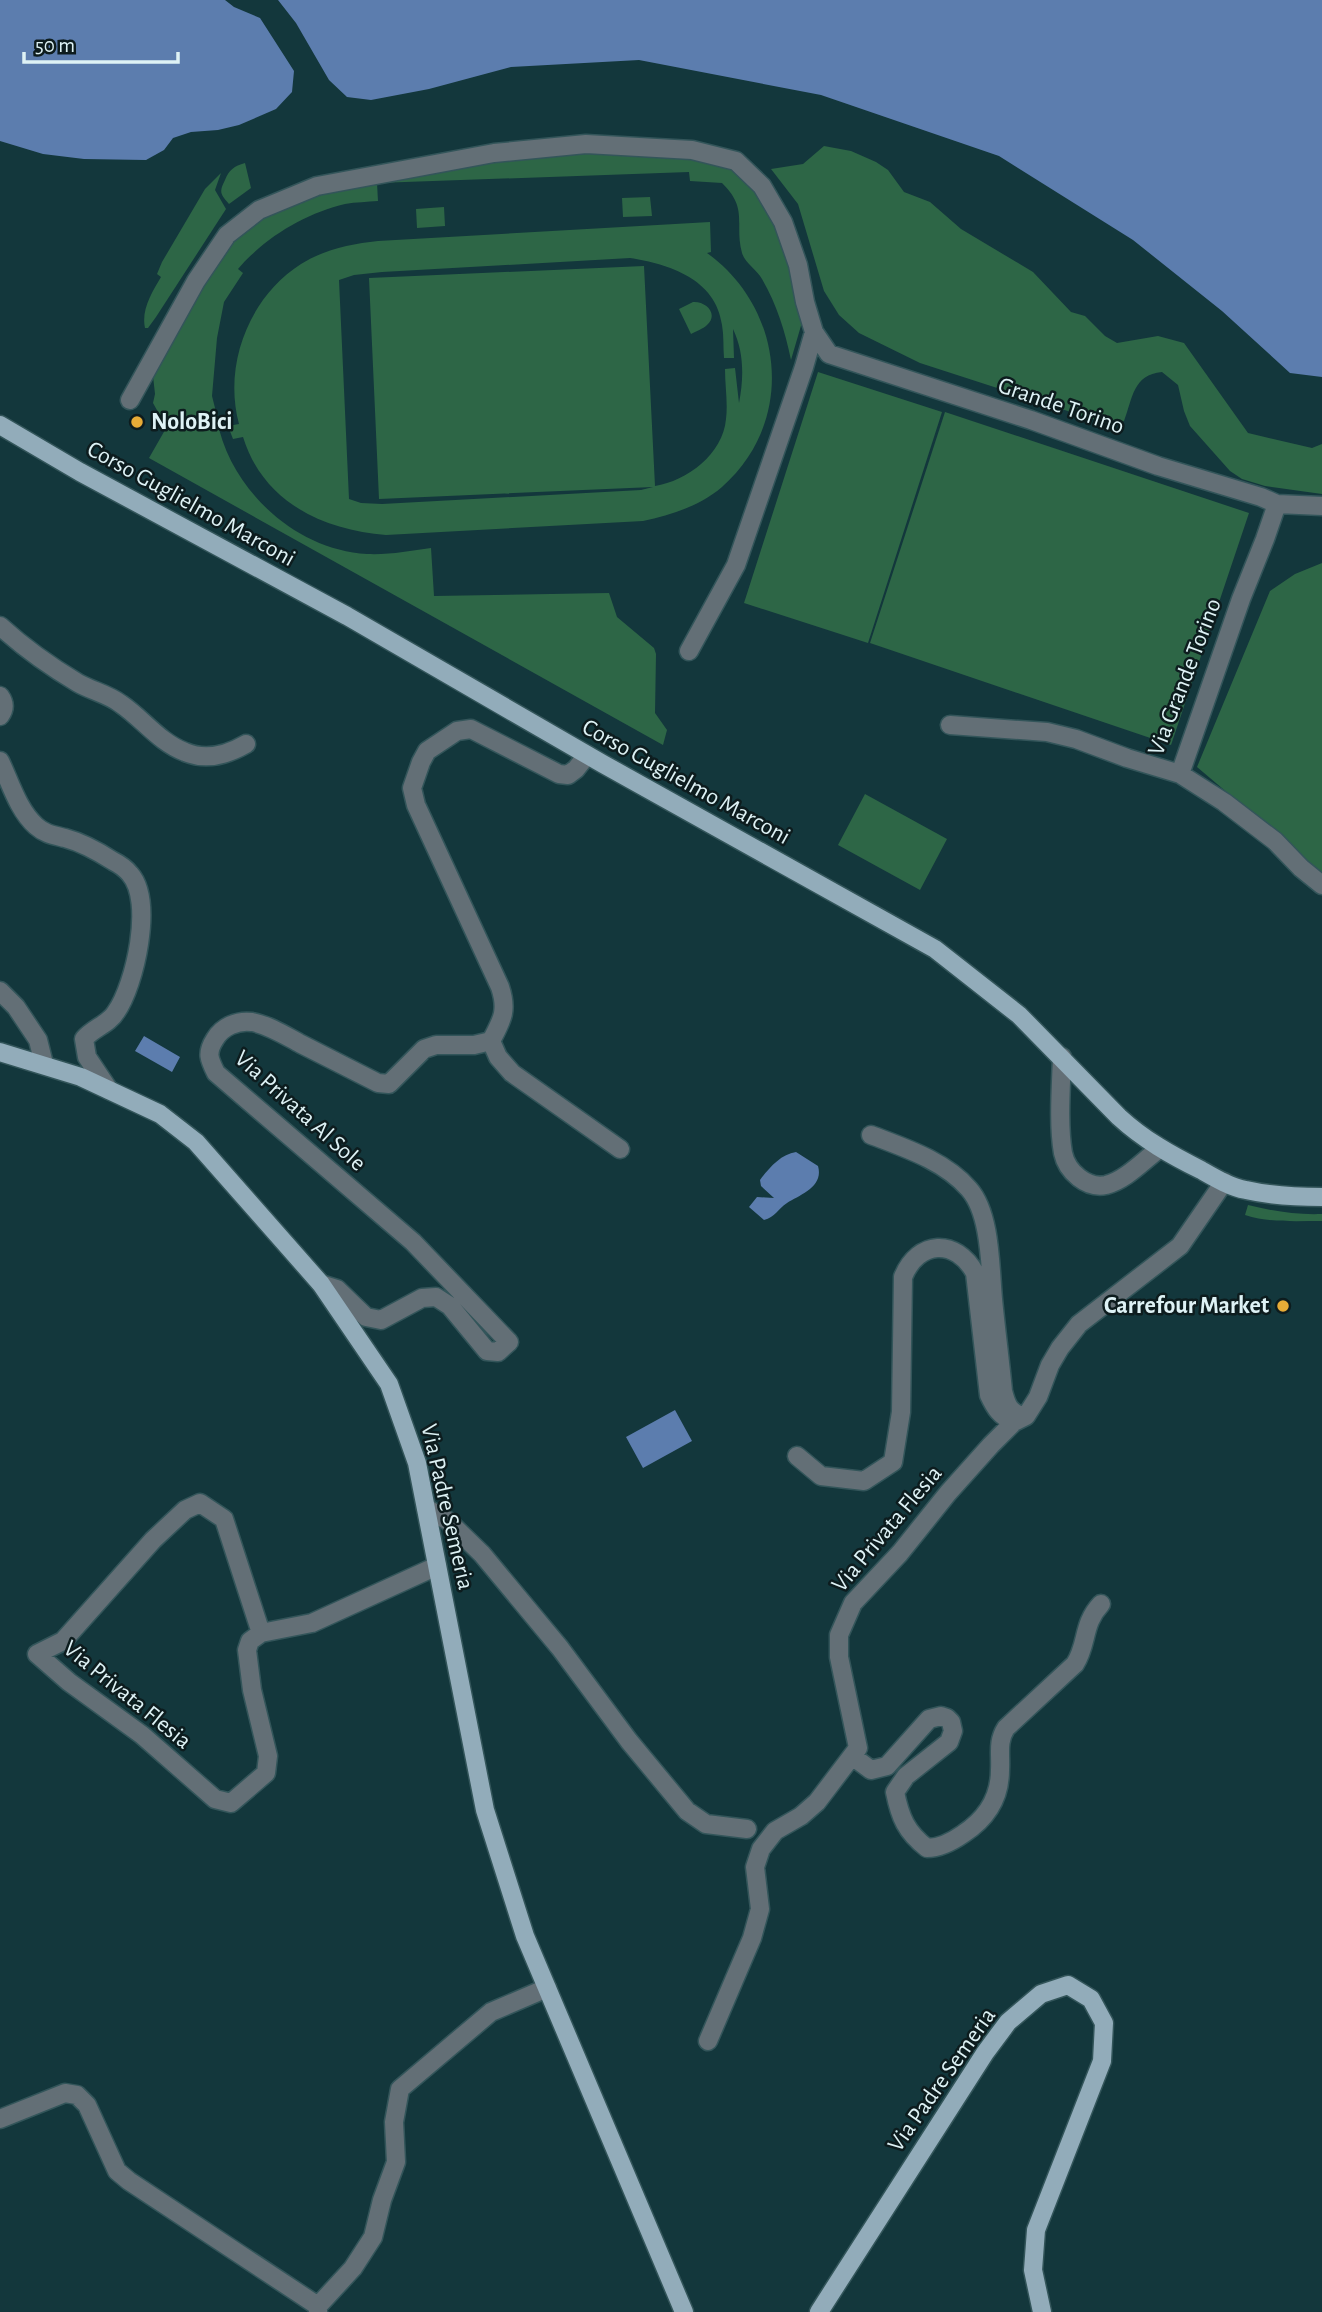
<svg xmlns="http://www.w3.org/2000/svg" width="1322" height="2312" viewBox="0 0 1322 2312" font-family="'Alegreya Sans',sans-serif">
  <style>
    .green { fill: #2d6646; fill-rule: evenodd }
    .water { fill: #5c7dae }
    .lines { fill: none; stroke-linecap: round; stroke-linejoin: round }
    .minor-casing { stroke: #33555a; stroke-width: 21 }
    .major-casing { stroke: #33555a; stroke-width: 21 }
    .minor { stroke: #636f76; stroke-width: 18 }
    .major { stroke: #92acba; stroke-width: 18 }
    .poi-dot { fill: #e7ac37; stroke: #0d1c1e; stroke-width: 2.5 }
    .labels { text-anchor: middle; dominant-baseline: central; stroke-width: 5; stroke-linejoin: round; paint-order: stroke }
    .street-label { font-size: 24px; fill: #def2f5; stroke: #0d1c1e }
    .poi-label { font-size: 24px; font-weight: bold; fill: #def2f5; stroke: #0d1c1e; text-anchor: start }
  </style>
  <rect width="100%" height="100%" fill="#13373c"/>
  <path class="green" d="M824 146 851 151 876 162 888 170 904 192 930 202 961 229 1033 272 1071 312 1085 316 1105 336 1117 343 1158 336 1184 343 1248 433 1312 448 1322 444V494L1265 486 1242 479 1230 471 1190 426 1184 411 1178 385 1162 372C1133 375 1133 397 1124 421L1111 425 920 363 859 333 839 315 824 291 798 204 771 169 803 164Z
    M565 152 631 153 701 159 740 169 780 222 805 312 791 360C785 331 777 305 762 279 757 270 745 263 742 253 734 224 749 209 722 183L690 181 689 172 377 183 378 201C367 202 356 202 345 204 306 213 264 238 238 269L243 273 224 302 217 338 212 396 216 412 163 421 153 403 155 394 153 376 161 352 229 246 246 224 290 201 445 167Z
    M245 163 251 188 229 204C220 194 219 192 225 180 229 170 234 166 245 163Z
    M221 173 215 190 226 209 156 317 148 328H145C141 310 152 292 161 277L157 274 162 262 205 189Z
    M650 197 652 216 623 217 622 198Z
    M444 207 445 226 417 228 416 209Z
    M710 222 711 252 707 253C785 309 796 422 722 487 700 506 671 515 643 521L386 535C323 530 263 502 243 437L233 439 228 426 239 424C223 365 249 297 301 264 325 249 351 244 378 241ZM630 258C669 264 716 279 722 325 724 336 723 347 724 358H734L733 329C744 352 744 377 739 403L735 368 725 369C725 386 728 403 726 419 723 454 687 481 655 486L644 266 369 278 379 499 653 487 641 490 382 504 361 503 349 499 339 280 354 275 382 272Z
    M693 302C706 301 719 314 707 325 703 329 696 331 691 334L679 309Z
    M818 372 942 412 868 643 744 603Z
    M945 412 1249 513 1171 745 870 643Z
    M217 420C230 489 295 550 367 554 389 555 410 551 431 548L434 596 609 593 617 617 654 648 656 654 655 713 667 730 663 745 149 458 165 430Z
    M1322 563V873L1197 767 1270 591 1295 574Z
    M865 794 947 839 920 890 838 845Z
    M1248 1205C1273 1211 1296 1215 1322 1214V1221C1296 1221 1270 1223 1245 1215Z"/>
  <path class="water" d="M0 0H225L234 7 260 18 294 71 292 92 276 109 239 125 218 130 191 132 173 138 164 150 146 160 84 159 43 154 0 141Z
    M278 0H1322V377L1290 373 1222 311 1133 240 999 156 821 95 639 60 511 67 429 89 371 100 347 97 329 80 296 23Z
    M144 1036 180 1057 172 1072 135 1051Z
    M796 1152 818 1166C824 1187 800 1195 787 1203 778 1209 775 1217 764 1220L749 1207 757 1197 774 1198 761 1186 760 1180C769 1168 781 1154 796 1152Z
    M675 1410 692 1441 643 1468 626 1437Z"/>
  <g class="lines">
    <defs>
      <path id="minor" d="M130 400 196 281 227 235 259 210 317 186 494 153 586 144 692 150 736 161 762 186 783 222 798 265 805 302 814 332 829 354 1031 420 1158 466 1261 497 1277 504
        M0 626C23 647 51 667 78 683 92 691 108 694 121 704 143 719 159 742 185 752 206 761 227 755 246 744
        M689 651 736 565 804 367 814 332
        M0 696C5 703 5 709 0 716
        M950 725 1047 732 1076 739 1127 758 1180 774 1224 802 1275 841 1301 868 1322 885
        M587 755 576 769 568 775 559 774 471 729 457 731 427 751 421 762 412 788 416 805 500 987C508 1011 502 1020 491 1041L498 1057 512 1073 620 1149
        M0 761C10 782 18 810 36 826 45 834 53 835 65 838 80 842 99 852 113 861 119 864 126 869 130 874 154 901 135 985 116 1012 109 1024 93 1028 84 1039L87 1057 109 1090
        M1180 774 1241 599 1265 539 1277 504 1322 506
        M0 991 16 1007 38 1040 44 1064
        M1062 1057C1061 1086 1058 1125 1063 1153 1067 1172 1087 1189 1106 1185 1126 1180 1144 1160 1159 1149
        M871 1135C905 1148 945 1161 969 1189 991 1214 990 1267 993 1299 996 1330 1000 1360 1003 1391 1006 1403 1009 1413 1023 1416
        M321 1284 337 1289 366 1317 381 1320 422 1298 436 1297 450 1306 487 1351 498 1352 509 1342 413 1242 216 1073C209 1059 206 1053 215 1039 222 1027 237 1020 252 1022 269 1025 286 1036 301 1044 327 1057 352 1070 378 1083L389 1084 424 1049 436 1045H474L491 1041
        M797 1456 821 1476 864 1481 893 1462 901 1412 903 1277C918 1240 956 1238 975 1273L989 1395C995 1408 1000 1416 1014 1422
        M426 1508 448 1521 482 1554 560 1648 629 1741 687 1811 706 1824 747 1829
        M261 1633 224 1519 200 1503 185 1510 153 1540 63 1641 37 1654 69 1682 142 1735 215 1799 231 1803 266 1773 268 1756 252 1690 247 1650 250 1641 261 1633 312 1623 437 1566
        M852 1756 871 1770 887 1766 929 1719 941 1716 947 1718 951 1722 953 1731 949 1742 906 1776 895 1792C900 1817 906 1832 927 1848 940 1848 953 1841 963 1834 986 1819 1000 1799 1000 1770 1001 1754 997 1742 1006 1728L1075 1664C1088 1644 1082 1624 1101 1604
        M708 2041 752 1938 760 1909 755 1867 761 1849 775 1831 801 1816 817 1802 858 1748 839 1657V1635L853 1603 900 1553 948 1493 991 1445 1014 1422 1026 1416 1038 1397 1050 1365 1060 1348 1079 1324 1180 1246 1224 1182
        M0 2119 65 2093 77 2095 87 2105 117 2171 129 2181 318 2306
        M318 2312V2306L353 2268 373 2237 382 2200 396 2162 394 2122 400 2089 491 2012 547 1988"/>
      <path id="major" d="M0 425 80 472 347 616 603 764 935 949 1019 1015 1119 1117C1144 1140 1171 1155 1201 1170 1215 1178 1230 1187 1246 1190 1272 1196 1296 1197 1322 1197
        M0 1052 81 1077 160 1114 196 1142 321 1284 389 1384 417 1463 485 1810 525 1936 684 2312
        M819 2312 985 2053 1008 2022 1041 1994 1068 1985 1091 1999 1104 2023 1102 2061 1036 2230 1033 2270 1042 2312"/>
    </defs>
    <use href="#minor" class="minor-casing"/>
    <use href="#major" class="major-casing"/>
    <use href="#minor" class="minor"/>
    <use href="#major" class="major"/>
  </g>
  <g class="poi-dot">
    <circle cx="137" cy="422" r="7"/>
    <circle cx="1283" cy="1306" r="7"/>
  </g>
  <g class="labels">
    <g class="street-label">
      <text transform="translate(1061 406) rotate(19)">Grande Torino</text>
      <text transform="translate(191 504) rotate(29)">Corso Guglielmo Marconi</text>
      <text transform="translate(1185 677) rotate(-69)">Via Grande Torino</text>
      <text transform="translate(686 782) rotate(29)">Corso Guglielmo Marconi</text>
      <text transform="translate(300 1111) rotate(42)">Via Privata Al Sole</text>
      <text transform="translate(447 1507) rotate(77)">Via Padre Semeria</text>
      <text transform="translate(887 1529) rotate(-50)">Via Privata Flesia</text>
      <text transform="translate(127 1695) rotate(39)">Via Privata Flesia</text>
      <text transform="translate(942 2080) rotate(-55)">Via Padre Semeria</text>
    </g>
    <g class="poi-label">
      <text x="151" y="422">NoloBici</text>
      <text x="1269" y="1306" text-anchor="end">Carrefour Market</text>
    </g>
  </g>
  <path d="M24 52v10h154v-10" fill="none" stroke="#def2f5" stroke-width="3.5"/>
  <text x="35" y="52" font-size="21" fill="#def2f5" stroke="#0d1c1e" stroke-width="5" paint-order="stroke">50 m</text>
</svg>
